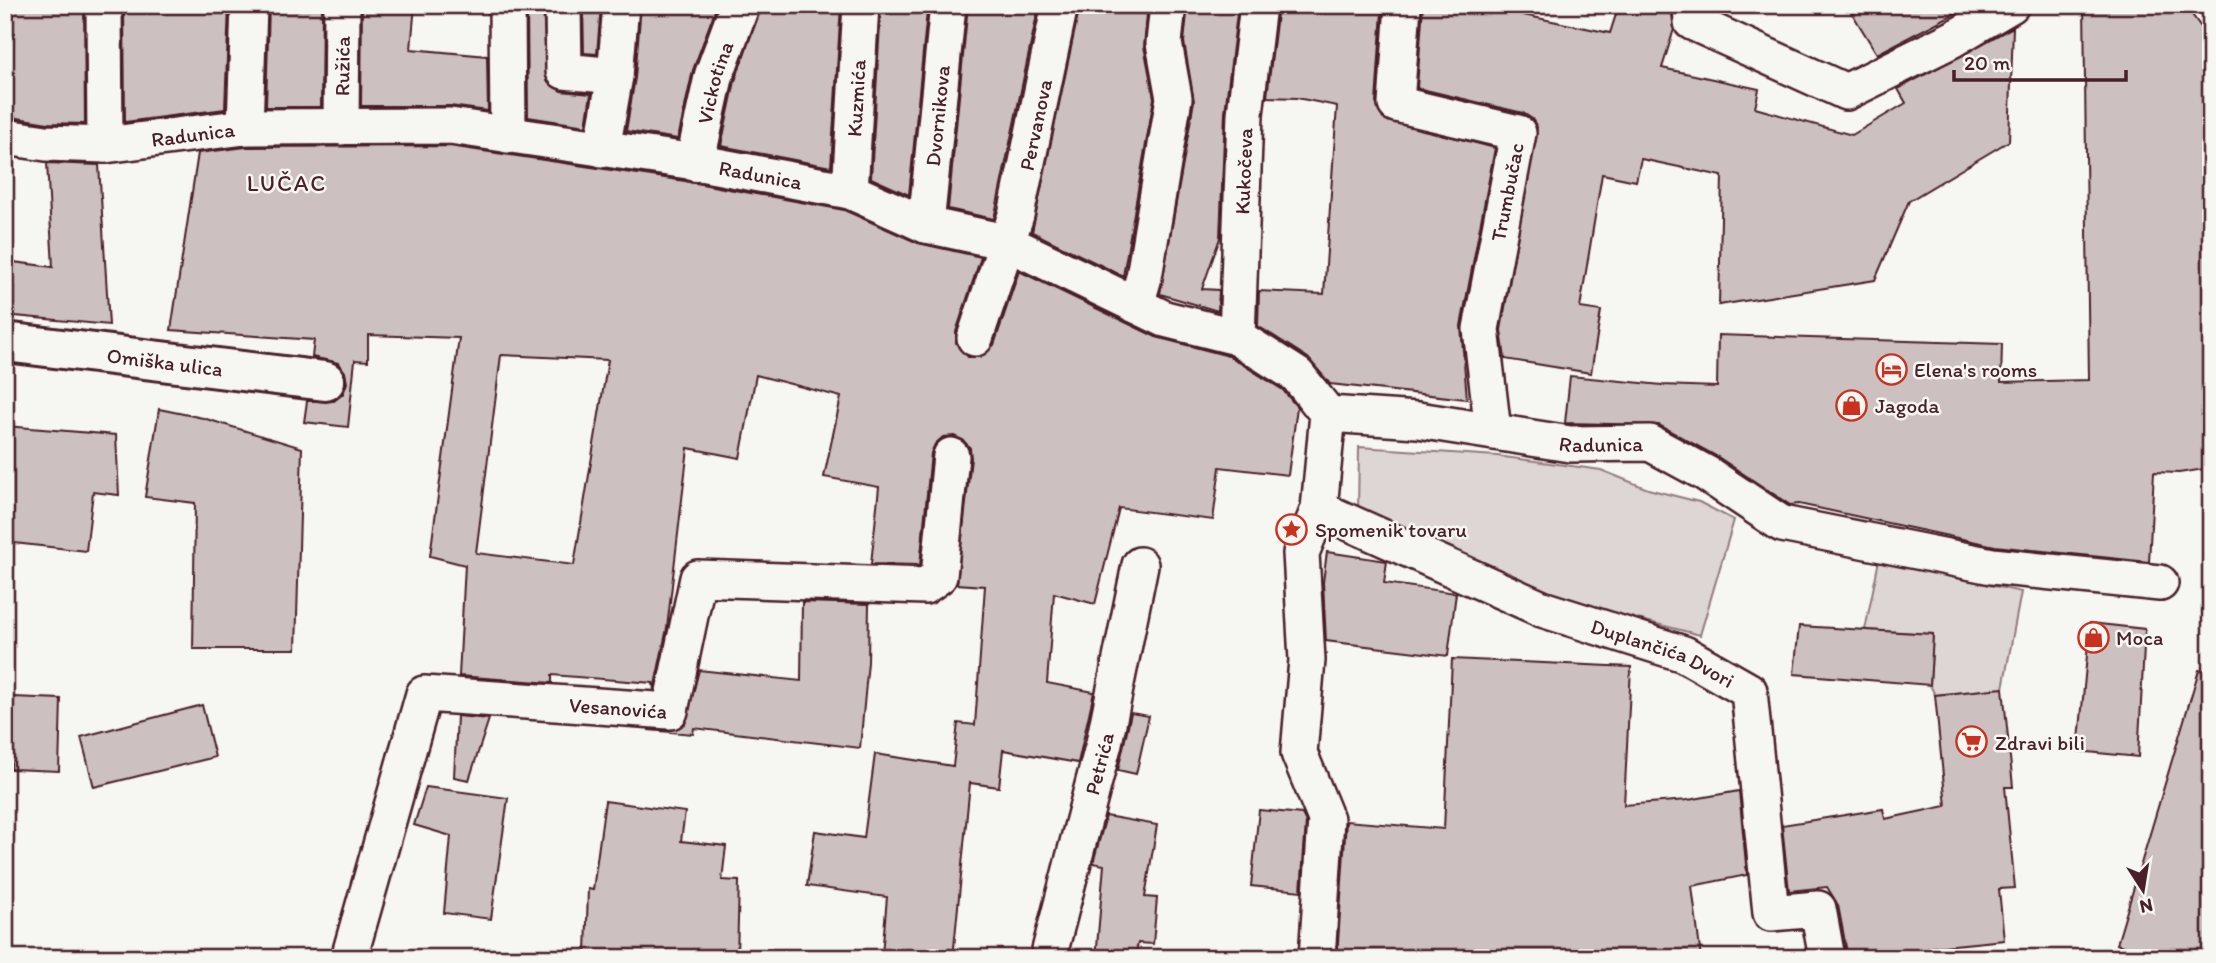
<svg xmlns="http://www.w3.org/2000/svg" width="2216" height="963" viewBox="0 0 2216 963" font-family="Itim,sans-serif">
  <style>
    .green { fill: #ddd6d5; stroke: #947a80; stroke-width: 2 }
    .building { fill: #ccc1c0; stroke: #4a1f2b; stroke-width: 2; fill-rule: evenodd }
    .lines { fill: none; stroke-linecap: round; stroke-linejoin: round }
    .pedestrian-casing { stroke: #4a1f2b; stroke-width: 40 }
    .minor-casing { stroke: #4a1f2b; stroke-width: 44 }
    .pedestrian { stroke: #f6f6f2; stroke-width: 35 }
    .minor { stroke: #f6f6f2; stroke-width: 38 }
    .labels { text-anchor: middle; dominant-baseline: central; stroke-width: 5; stroke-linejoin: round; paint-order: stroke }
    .street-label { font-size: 21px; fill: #4a1f2b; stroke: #f6f6f2 }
    .poi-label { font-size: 21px; fill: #4a1f2b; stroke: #f6f6f2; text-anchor: start }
    .neighbourhood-label { font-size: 23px; letter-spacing: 2px; fill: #4a1f2b; stroke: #f6f6f2 }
  </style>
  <rect width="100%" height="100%" fill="#f6f6f2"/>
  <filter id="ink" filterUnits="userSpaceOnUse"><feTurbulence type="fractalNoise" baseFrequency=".0143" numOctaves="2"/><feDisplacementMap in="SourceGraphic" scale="14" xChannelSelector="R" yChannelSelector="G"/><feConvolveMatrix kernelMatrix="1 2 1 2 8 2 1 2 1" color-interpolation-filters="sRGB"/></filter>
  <g filter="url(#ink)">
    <path class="green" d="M1359 447 1497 456 1601 470 1648 489 1699 502 1734 520 1700 635 1544 595 1358 513Z
      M1879 560 2021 592 2003 688 1935 695 1930 685 1933 634 1865 630Z"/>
    <path class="building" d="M5 5H84L85 124 48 123 5 116Z
      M124 5H229L225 109 125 122Z
      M269 5H322L321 107H266Z
      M362 5H415L411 49 487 56 488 111 450 106H361Z
      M527 5H543L547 81 561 91 591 94 586 126 528 117Z
      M583 5H601L597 54 584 53Z
      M641 5H717L693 70 678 139 626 131 635 78Z
      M761 5H841L831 167 721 146 735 81Z
      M968 5H1039L994 219 948 209Z
      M1080 5H1101L1147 14 1144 46 1154 98 1123 276 1032 232Z
      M1188 5H1238L1225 112 1220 238 1202 289 1219 290 1218 311 1160 294 1194 101 1184 42Z
      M1423 5H1515L1514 13 1610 33 1619 5H1671L1674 29 1662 68 1759 89 1755 108 1852 135 1906 103 1898 89 2013 27 2009 141 1909 201 1875 280 1719 305 1722 176 1641 159 1636 181 1602 174 1580 308 1601 311 1591 373 1505 359 1501 330 1537 127 1532 119 1523 113 1417 88Z
      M1847 5H1971L1877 54Z
      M2084 5H2185L2211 41V328L2205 330 2211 365V468L2179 473 2154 472 2149 562 1995 546 1799 504 1790 505 1718 457 1659 425 1565 423 1570 376 1662 385 1717 387 1718 335 2002 344 2001 382 2089 380Z
      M1278 6 1382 11 1376 103 1383 119 1495 148 1461 326 1467 399 1330 384 1308 358 1258 326 1259 291 1324 294 1337 106 1297 98 1267 97Z
      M881 7 927 11 909 195 871 178Z
      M449 146 685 181 844 210 918 243 981 257 956 332V343L968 357H980L994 345 1019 271 1156 337 1229 356 1283 390 1297 407 1288 475 1220 467 1213 520 1119 508 1095 604 1054 593 1047 683 1094 692 1078 763 1003 750 999 787 970 783 953 958 882 955 887 897 807 886 815 831 864 838 875 754 953 766 958 723 975 725 985 586 957 584 971 458 970 448 963 440 954 436 943 437 935 444 931 453 920 565 871 564 879 487 824 477 841 397 756 375 740 458 688 448 667 628 654 690 653 683 552 675V683L459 676 465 565 430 556 459 338 368 335V361L355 360 348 427 304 422 307 401H334L343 394 347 383 345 372 338 363 312 357 314 340 171 330 198 153 246 147ZM501 355 608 360 574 565 476 553Z
      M47 163 99 165 109 325 5 315V261L53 267Z
      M159 409 203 418 302 448 296 649H193L195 503 145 497Z
      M5 426 116 435 119 495 93 492 86 551 5 542Z
      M1327 552 1387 561 1384 583 1456 593 1448 656 1326 641 1323 582Z
      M802 602 869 604 868 662 860 748 694 728 693 734 648 730 669 731 685 724 699 670 801 681Z
      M2090 623 2145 629 2138 757 2078 751Z
      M1799 626 1933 634 1930 685 1794 674Z
      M1452 659 1631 667 1624 805 1688 800 1739 791 1747 875 1692 886 1701 958H1337L1346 821 1444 829Z
      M2199 670 2211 671V958H2157L2117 944Z
      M2003 688 2013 787H2005L2015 888 1999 889 2004 940 1934 947 1894 958H1848L1838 905 1827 887 1789 891 1782 825 1883 809 1885 819 1946 806 1935 695Z
      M13 697 61 699 59 771 11 769Z
      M202 705 215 757 94 787 81 737Z
      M1131 713 1149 716 1136 774 1118 770Z
      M457 716 489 719 469 780 454 777Z
      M426 787 508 798 491 919 444 913 451 836 414 825Z
      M605 801 685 812 681 841 726 846 722 880 739 881 737 958 586 954 588 889 593 890Z
      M1259 810 1302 814 1306 822 1301 891 1251 886Z
      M1106 816 1157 825 1145 897 1157 898 1153 944 1138 943 1135 958H1096L1104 865 1093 863Z"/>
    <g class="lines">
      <defs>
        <g id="pedestrian">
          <path d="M104 5 105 145"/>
          <path d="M507 5 508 135"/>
          <path d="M563 5 564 71 615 76 602 149"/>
          <path d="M1403 5 1396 104 1518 133 1481 329 1493 431"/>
          <path d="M1691 5 1692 22 1846 92 1953 39 2011 5"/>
          <path d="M615 76 621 5"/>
          <path d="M245 127 249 5"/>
          <path id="s1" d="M341 127 342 5"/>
          <path id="s2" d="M5 137 46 143 105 145 245 127 450 126 695 162 850 191 926 225 1006 242 1165 319 1237 337 1297 375 1328 414 1418 420 1570 444 1650 443 1707 474 1782 524 1992 566 2160 583"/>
          <path id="s3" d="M850 191 861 5"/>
          <path id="s4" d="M926 225 948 5"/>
          <path d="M1136 305 1144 277 1174 98 1164 43 1168 5"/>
          <path id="s5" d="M1237 337 1245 114 1258 5"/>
          <path id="s6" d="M975 338 1016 215 1060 5"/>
          <path id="s7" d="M1319 509 1542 609 1684 654 1749 691 1771 913 1818 909 1827 958"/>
          <path id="s8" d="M349 958 424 694 670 711 698 578 925 586 939 576 951 456"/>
          <path id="s9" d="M1048 958 1104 743 1140 565"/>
          <path d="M1317 958 1326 819 1299 753 1307 660 1301 553 1319 509 1328 414"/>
        </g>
        <g id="minor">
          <path id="s10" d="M695 162 714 75 740 5"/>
          <path id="s11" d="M5 342 325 381"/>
        </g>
      </defs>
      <use href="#pedestrian" class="pedestrian-casing"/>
      <use href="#minor" class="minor-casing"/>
      <use href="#pedestrian" class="pedestrian"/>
      <use href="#minor" class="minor"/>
    </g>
  </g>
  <defs>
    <symbol id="hotel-ring" viewBox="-11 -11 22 22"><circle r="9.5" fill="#f6f6f2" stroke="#c8321e" stroke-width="1.5"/><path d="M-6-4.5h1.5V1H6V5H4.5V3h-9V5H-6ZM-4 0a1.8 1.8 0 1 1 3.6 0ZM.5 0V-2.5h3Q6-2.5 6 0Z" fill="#c8321e"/></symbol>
    <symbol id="shop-ring" viewBox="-11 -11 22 22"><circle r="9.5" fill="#f6f6f2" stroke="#c8321e" stroke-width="1.5"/><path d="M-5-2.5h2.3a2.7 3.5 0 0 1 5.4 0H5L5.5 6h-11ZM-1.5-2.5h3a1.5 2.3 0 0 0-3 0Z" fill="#c8321e"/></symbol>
    <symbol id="sight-ring" viewBox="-11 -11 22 22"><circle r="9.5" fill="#f6f6f2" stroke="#c8321e" stroke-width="1.5"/><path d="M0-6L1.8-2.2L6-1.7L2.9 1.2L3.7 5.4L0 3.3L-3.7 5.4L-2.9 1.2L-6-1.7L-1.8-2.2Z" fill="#c8321e"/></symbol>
    <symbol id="supermarket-ring" viewBox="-11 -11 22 22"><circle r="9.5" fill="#f6f6f2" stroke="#c8321e" stroke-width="1.5"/><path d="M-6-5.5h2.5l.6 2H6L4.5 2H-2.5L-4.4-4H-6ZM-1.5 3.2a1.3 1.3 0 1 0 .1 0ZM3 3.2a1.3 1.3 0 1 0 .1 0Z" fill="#c8321e"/></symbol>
  </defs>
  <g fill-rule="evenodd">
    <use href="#hotel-ring" x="1874" y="352" width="35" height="35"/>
    <use href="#shop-ring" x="1834" y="388" width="35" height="35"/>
    <use href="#sight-ring" x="1274" y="512" width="35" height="35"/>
    <use href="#shop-ring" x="2076" y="620" width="35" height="35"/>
    <use href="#supermarket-ring" x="1954" y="724" width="35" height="35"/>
  </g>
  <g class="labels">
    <g class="street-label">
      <text stroke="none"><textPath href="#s1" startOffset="61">Ružića</textPath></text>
      <text stroke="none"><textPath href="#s10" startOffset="82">Vickotina</textPath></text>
      <text stroke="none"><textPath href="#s3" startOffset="93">Kuzmića</textPath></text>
      <text stroke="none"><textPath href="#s4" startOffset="110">Dvornikova</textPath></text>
      <text stroke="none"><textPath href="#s6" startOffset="222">Pervanova</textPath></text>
      <text stroke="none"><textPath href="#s2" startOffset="189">Radunica</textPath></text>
      <text stroke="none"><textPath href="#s5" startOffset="166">Kukočeva</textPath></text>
      <text stroke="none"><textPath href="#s2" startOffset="761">Radunica</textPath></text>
      <text transform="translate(1507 192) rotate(-79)">Trumbučac</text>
      <text stroke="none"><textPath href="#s11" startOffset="161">Omiška ulica</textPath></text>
      <text stroke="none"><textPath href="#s2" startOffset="1664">Radunica</textPath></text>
      <text stroke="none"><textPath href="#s7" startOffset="373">Duplančića Dvori</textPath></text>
      <text stroke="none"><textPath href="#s8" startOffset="469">Vesanovića</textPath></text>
      <text stroke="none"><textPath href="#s9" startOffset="201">Petrića</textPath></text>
    </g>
    <g class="poi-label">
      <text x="1914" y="369">Elena's rooms</text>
      <text x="1875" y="405">Jagoda</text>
      <text x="1315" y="529">Spomenik tovaru</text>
      <text x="2116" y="637">Moca</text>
      <text x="1995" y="742">Zdravi bili</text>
    </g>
    <g class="neighbourhood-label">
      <text x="287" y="183">LUČAC</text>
    </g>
  </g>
  <rect width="2216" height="963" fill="none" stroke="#f6f6f2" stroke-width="28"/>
  <rect x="14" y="14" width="2188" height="935" fill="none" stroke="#4a1f2b" stroke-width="2.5" filter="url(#ink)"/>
  <g transform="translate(2143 890) rotate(168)" stroke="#f6f6f2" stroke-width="5" paint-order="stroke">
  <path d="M0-5L12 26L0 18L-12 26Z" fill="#4a1f2b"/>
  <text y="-10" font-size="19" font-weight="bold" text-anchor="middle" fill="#4a1f2b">N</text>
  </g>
  <path d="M1954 70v10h172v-10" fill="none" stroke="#4a1f2b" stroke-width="3.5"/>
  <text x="1964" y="70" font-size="21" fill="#4a1f2b" stroke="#f6f6f2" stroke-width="5" paint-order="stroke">20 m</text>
</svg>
